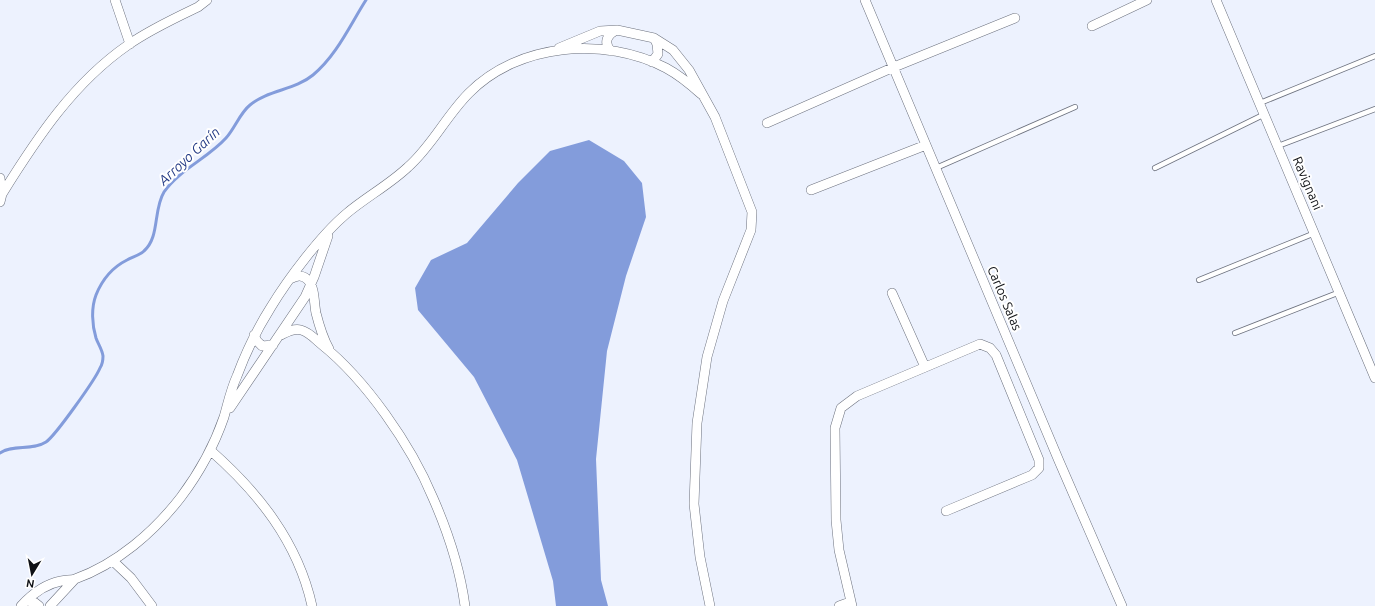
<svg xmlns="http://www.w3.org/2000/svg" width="1375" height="606" viewBox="0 0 1375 606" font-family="Ubuntu,sans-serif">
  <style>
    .water { fill: #839cdb }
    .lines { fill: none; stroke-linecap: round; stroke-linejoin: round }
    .stream { stroke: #839cdb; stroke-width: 3 }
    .service-casing { stroke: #6c717e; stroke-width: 6 }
    .minor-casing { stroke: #6c717e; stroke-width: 10 }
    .service { stroke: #fff; stroke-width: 4.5 }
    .minor { stroke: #fff; stroke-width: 9 }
    .labels { text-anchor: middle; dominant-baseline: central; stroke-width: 4; stroke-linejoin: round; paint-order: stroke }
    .street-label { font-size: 13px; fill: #0f1115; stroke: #fff }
    .water-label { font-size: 14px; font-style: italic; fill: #243b85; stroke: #fff }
  </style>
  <rect width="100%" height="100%" fill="#edf2fe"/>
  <path class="water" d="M589 140 624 161 642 183 646 217 626 276 607 351 596 459 601 580 608 606H556L553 581 517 460 474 377 418 310 415 288 431 260 467 243 518 183 550 151Z"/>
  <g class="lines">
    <path class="stream" d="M0 453C13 444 32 451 46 442 55 436 95 380 100 368 102 365 103 360 103 356 102 349 98 344 96 338 92 325 91 308 96 295 102 280 113 267 127 260 132 257 140 255 144 251 160 237 153 210 164 192 179 170 208 158 226 138 235 128 240 113 250 105 268 90 295 90 313 75 337 55 350 25 366 0"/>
    <defs>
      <path id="service" d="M1260 103 1375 56
        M1278 146 1375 109
        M936 168 1075 107
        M1155 168 1265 114
        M1199 280 1315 233
        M1235 333 1340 292"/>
      <path id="minor" d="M115 0 130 44
        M865 0 1059 461 1122 606
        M1216 0 1375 378
        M1092 26 1147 0
        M559 48 600 31 617 30 654 38 673 50 689 70 715 117 752 212 751 230 723 301 707 357 697 423 694 504 700 557 710 606
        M611 51C603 43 607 34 617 30
        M652 62 658 54 657 44 654 38
        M767 123 894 67 1015 18
        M0 178 2 194 0 202
        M811 190 926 145
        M2 194C37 138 73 83 128 45 149 30 175 18 198 7L207 0
        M290 279C296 276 302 274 308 280 315 287 314 304 316 313 319 325 323 338 329 349
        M892 293 925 367
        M254 335 257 341 262 346 273 345
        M281 335C287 332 294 328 301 330 309 332 315 339 321 344 366 380 411 445 433 498 448 532 460 569 465 606
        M230 408 305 297 314 277 328 236
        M210 450C258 492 298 542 312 606
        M113 561 131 578 152 606
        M26 601 34 602 39 606
        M21 606C32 594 45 584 61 581 66 580 71 580 75 579 117 564 154 532 181 497 199 473 214 446 224 417 228 403 231 389 237 376 246 352 257 329 271 307 288 279 321 235 346 214 366 197 389 185 408 167 432 146 446 116 469 93 518 43 605 36 666 68 679 75 690 84 701 94
        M50 606 75 579
        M839 606 850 602
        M852 606 839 550 836 520 835 428 841 408 857 396 980 344 990 348 996 355 1039 460V468L1032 475 946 511"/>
    </defs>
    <use href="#service" class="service-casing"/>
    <use href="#minor" class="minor-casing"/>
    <use href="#service" class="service"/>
    <use href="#minor" class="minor"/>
  </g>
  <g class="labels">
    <g class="street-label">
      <text transform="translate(1308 183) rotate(67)">Ravignani</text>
      <text transform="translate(1005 298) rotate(67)">Carlos Salas</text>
    </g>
    <g class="water-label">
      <text transform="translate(189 156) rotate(-43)">Arroyo Garín</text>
    </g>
  </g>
  <g transform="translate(32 574) rotate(190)" stroke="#ffffff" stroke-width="3" paint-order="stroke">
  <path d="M0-3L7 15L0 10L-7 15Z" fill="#0f1115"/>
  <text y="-6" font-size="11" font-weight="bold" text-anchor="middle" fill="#0f1115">N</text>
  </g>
</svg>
